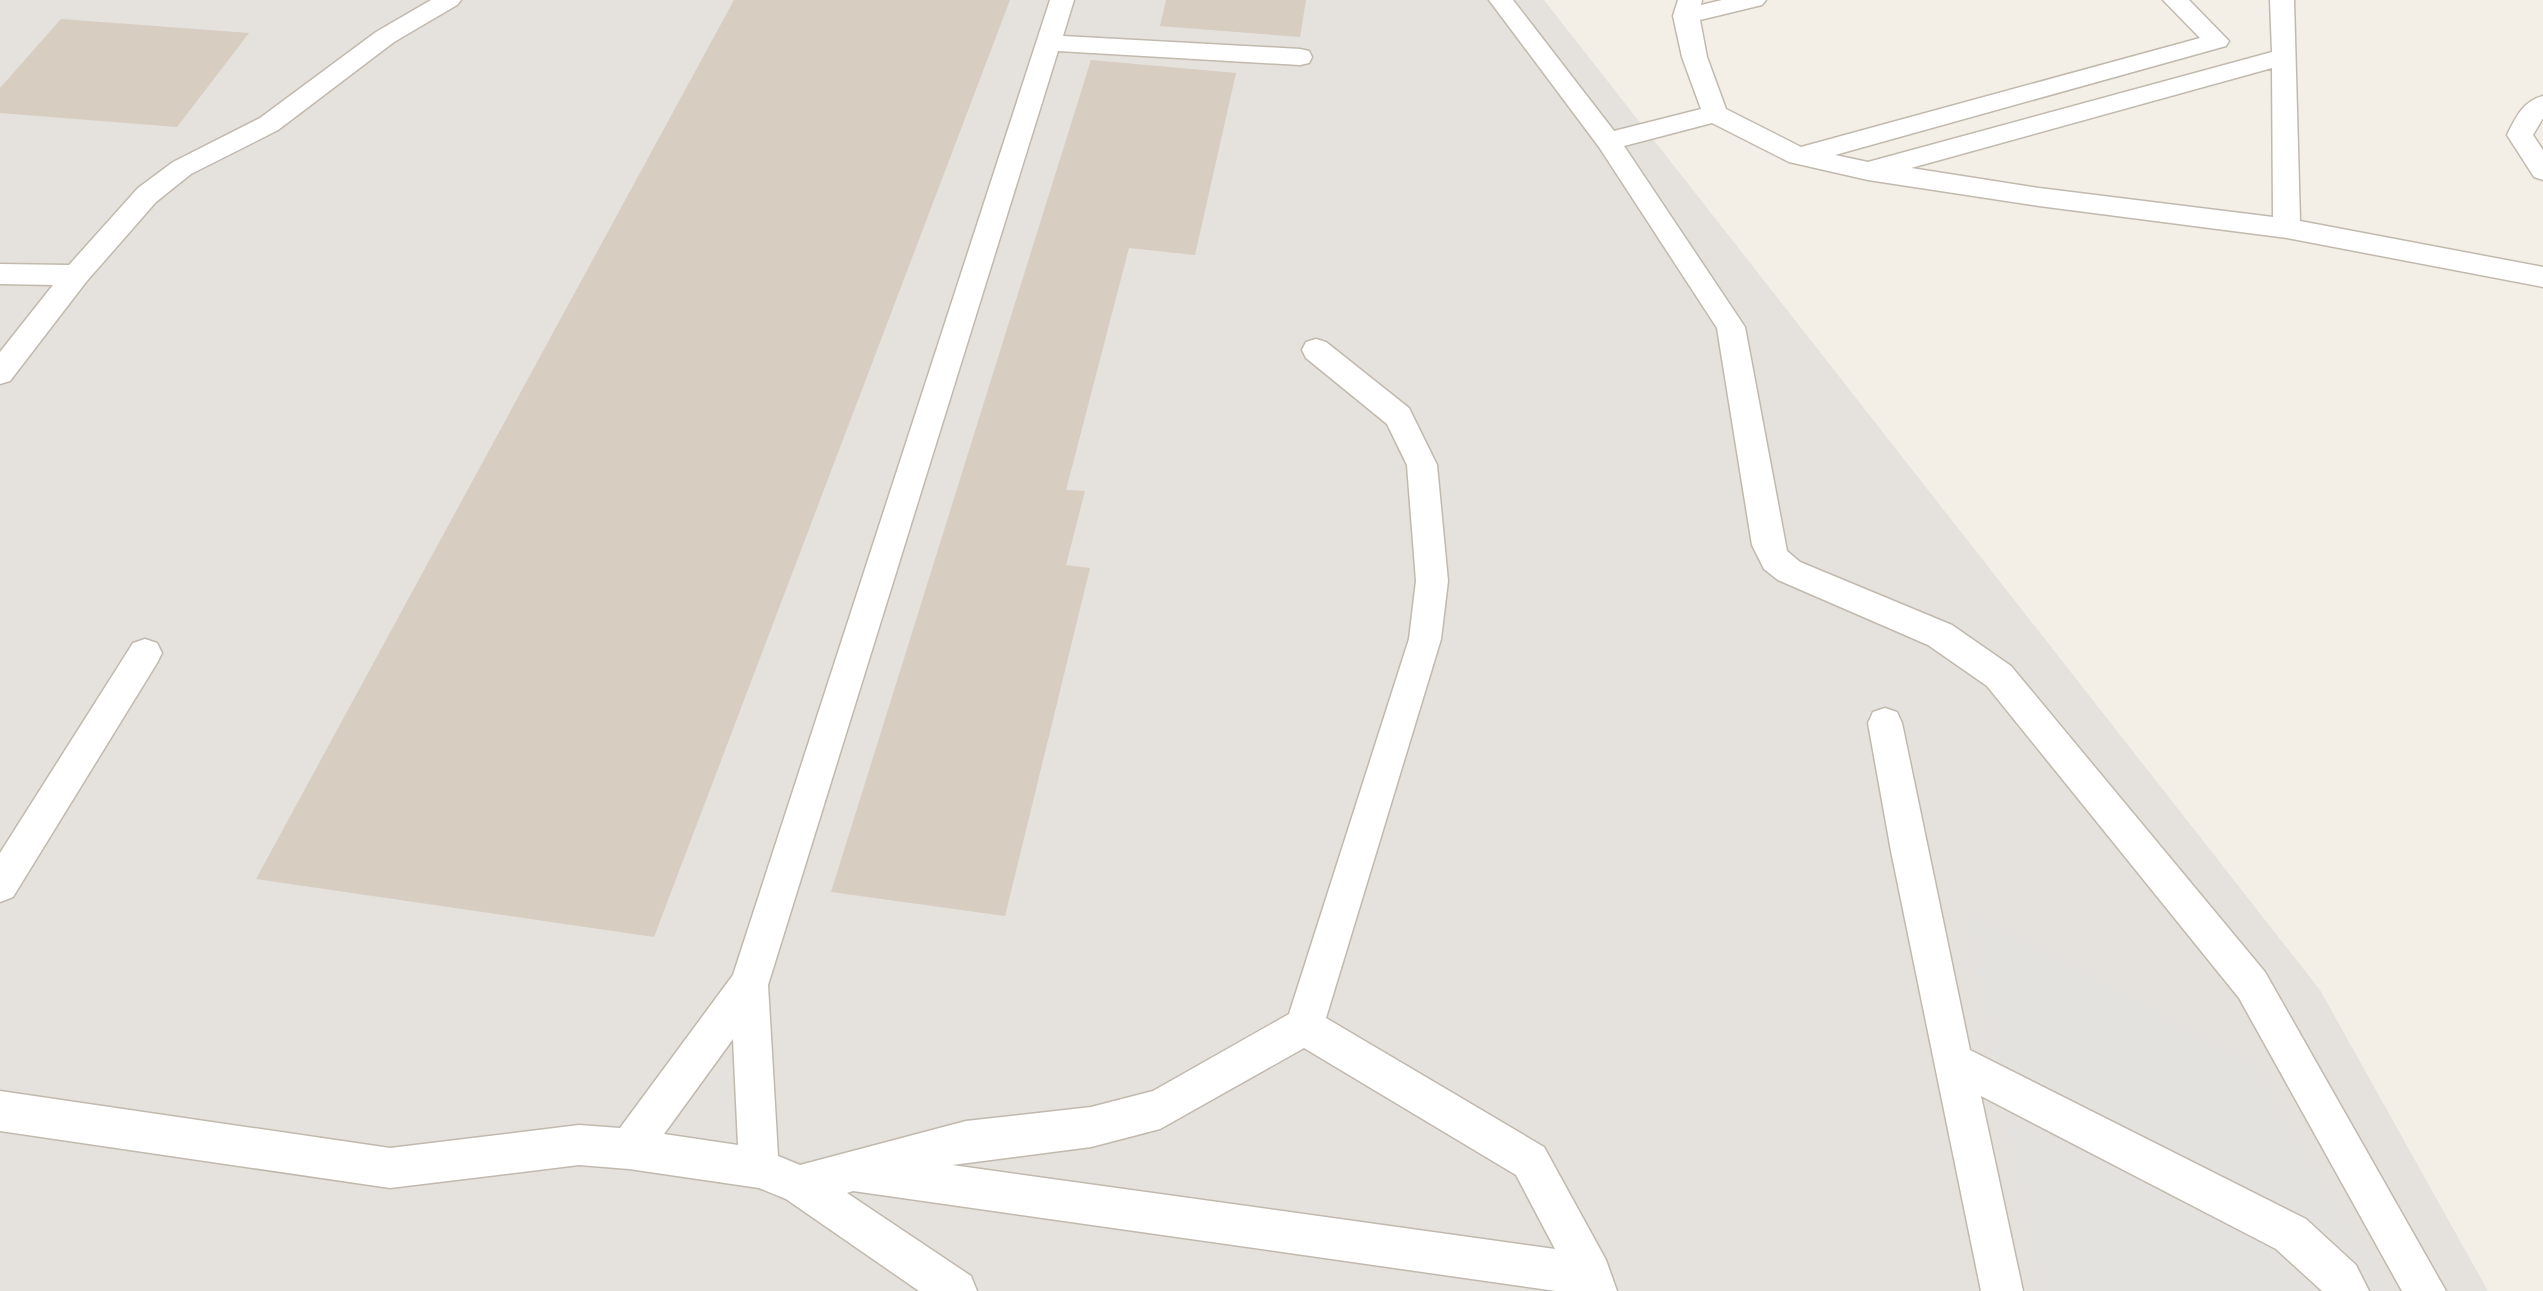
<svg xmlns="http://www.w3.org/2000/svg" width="2543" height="1291" viewBox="0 0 2543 1291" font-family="Montserrat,sans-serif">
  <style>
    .industrial { fill: #e5e1dc }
    .parking { fill: #e4e2df }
    .building { fill: #d7cdc0 }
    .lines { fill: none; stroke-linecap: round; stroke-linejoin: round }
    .minor-casing { stroke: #c1b9ad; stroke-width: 3 }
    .minor { fill: #fff; fill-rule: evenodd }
  </style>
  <rect width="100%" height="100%" fill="#f3efe7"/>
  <path class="industrial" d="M0 0H1544L2320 990 2488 1291H0Z"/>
  <path class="parking" d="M1963 905 2254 1063 2390 1291H2038Z"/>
  <path class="building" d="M734 0H1010L654 937 256 879Z
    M1166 0H1306L1300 37 1160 26Z
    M61 19 249 33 177 127 0 113V88Z
    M1091 60 1236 73 1195 255 1129 248 1066 490 1085 491 1066 565 1090 568 1005 916 831 892Z"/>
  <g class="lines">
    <defs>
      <path id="minor" d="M431 0H461L457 5 394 42 278 130 191 174 156 202 86 282 10 381 0 384V352L53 285 0 284V264L69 265 138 188 173 162 260 118 376 32Z
        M1050 0H1074L1063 36 1300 49 1309 51 1312 57 1309 63 1300 65 1058 51 768 985 778 1156 800 1165 966 1121 1091 1107 1153 1091 1289 1014 1409 639 1416 581 1407 465 1387 424 1306 358 1302 350 1306 342 1316 339 1326 342 1409 408 1437 465 1448 581 1441 639 1326 1018 1544 1147 1606 1260 1617 1291H1556L853 1191 847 1193 971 1276 977 1291H919L786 1199 759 1188 629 1169 579 1165 390 1188 0 1131V1091L390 1148 579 1125 620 1128 733 975ZM733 1039 738 1145 664 1134ZM1304 1048 1516 1175 1555 1249 952 1165 1091 1147 1160 1129Z
        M1489 0H1513L1614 131 1701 109 1682 57 1673 16 1678 0H1702L1701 5 1722 0H1766L1762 5 1700 20 1707 57 1726 109 1801 147 2200 38 2163 0H2189L2229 41 2226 46 1835 155 1868 162 2272 52 2270 0H2294L2300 221 2543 267V287L2287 238 2039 206 1868 180 1789 162 1712 123 1624 146 1745 327 1787 551 1800 562 1952 625 2011 666 2265 972 2446 1291H2402L2239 998 1987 686 1928 645 1778 580 1764 569 1752 545 1717 328 1599 147ZM2272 68 2273 217 2039 188 1911 168Z
        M2543 96V118L2533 135 2543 150V180L2534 177 2507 135C2516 117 2523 101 2543 96Z
        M145 639 157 643 162 653 157 663 13 897 0 902V853L133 643Z
        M1885 708 1897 712 1902 723 1970 1050 2306 1219 2356 1265 2369 1291H2322L2276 1249 1981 1096 2023 1291H1981L1891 851 1868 723 1873 712Z"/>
    </defs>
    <use href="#minor" class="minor-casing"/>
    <use href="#minor" class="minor"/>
  </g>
</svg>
